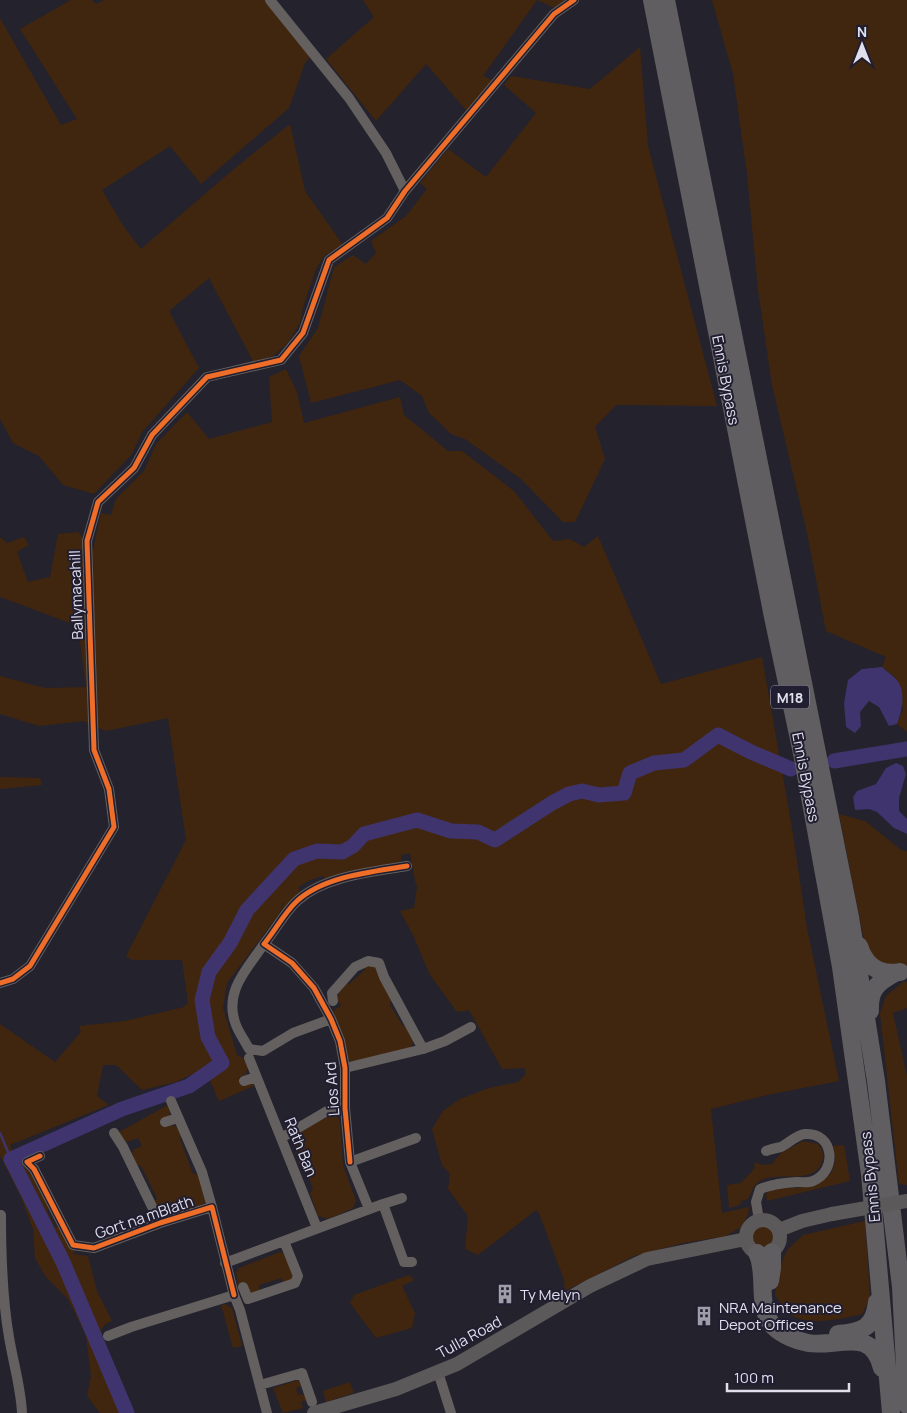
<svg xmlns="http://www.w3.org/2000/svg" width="907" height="1413" viewBox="0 0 907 1413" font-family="Manrope,sans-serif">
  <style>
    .green { fill: #41260f }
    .water { fill: #3f346d }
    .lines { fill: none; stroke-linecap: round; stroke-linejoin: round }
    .stream { stroke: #3f346d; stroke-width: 2.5 }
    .river { stroke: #3f346d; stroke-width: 15 }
    .street { stroke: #63605f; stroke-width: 10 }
    .secondary { stroke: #5c595b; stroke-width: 14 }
    .highway { stroke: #605e61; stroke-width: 18 }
    .secondary-bridge { stroke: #5c595b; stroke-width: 14 }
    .cycleway-casing { stroke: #201e30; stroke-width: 8 }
    .cycleway { stroke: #ee6e29; stroke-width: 5 }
    .labels { text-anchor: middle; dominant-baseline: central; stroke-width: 4; stroke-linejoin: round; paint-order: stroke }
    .shield { fill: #201e30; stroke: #a6a5b3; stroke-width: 1 }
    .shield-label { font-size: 14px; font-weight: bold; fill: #e0dfeb }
    .street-label { font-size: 15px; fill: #e0dfeb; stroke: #201e30 }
    .poi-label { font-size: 15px; fill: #e0dfeb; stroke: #201e30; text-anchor: start }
  </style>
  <rect width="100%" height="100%" fill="#24222c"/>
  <path class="green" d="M71 0H92L96 4 104 0H266L310 57 305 63 289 108 201 184 170 146 102 190 124 227 141 249 234 169 290 124 305 191 343 245 324 256 316 269 303 307 300 323 287 344 273 356 254 363 209 278 169 311 199 368 142 432 132 454 94 494 63 485 39 456 13 443 0 419V18L61 125 77 119 20 29Z
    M363 0H565L555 8 537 0 483 76 492 80 467 111 426 64 376 121 326 59 374 17Z
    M712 0H907V732L897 724 903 709 896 678 882 667 886 657 826 631 807 533 772 385 758 290 747 174 733 74Z
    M640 47 648 146 717 406 616 405 595 427 605 459 575 522H563L521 479 465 439 451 434 429 413 422 396 400 380 311 403 299 356 318 328 334 267 353 255 366 264 376 253 371 241 406 216 427 189 420 183 448 149 486 177 536 113 504 85 511 76 590 89Z
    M286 369 297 392 304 423 400 397 404 415 448 451H462L514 491 553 541 570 539 584 547 598 536 661 684 762 657 792 828 807 928 839 1081 767 1095 711 1109 722 1213 749 1207 748 1215 741 1227 726 1236 683 1243 634 1256 565 1291 564 1280 539 1213 536 1210 478 1255 465 1249 468 1216 448 1189 450 1174 442 1165 432 1129 443 1111 460 1099 489 1088 518 1082 525 1075V1068L502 1069 469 1010 457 1012 430 975 413 935 400 911 414 908 417 887 415 881 410 853 401 855V860L396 864 328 880 323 876 310 880 299 887 300 894 281 912 285 898 279 914 227 983 223 1008 237 1055 243 1058 248 1066 246 1074 238 1078 243 1085 252 1083 254 1086 219 1101 209 1078 218 1074 213 1064 176 1082 142 1090 116 1065H103L97 1096 109 1105 10 1145 69 1274 18 1160 43 1149V1151L22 1162 26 1169 29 1171 49 1207 47 1211 55 1227H59L68 1246 75 1251 73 1254 88 1256 97 1291 112 1321C99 1326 99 1333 106 1345L103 1348 131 1408 132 1413H100L87 1396 91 1376 86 1336 68 1299 46 1277 35 1258 33 1229 21 1197 0 1156V1024L55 1062 81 1032 79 1026 125 1021 184 1007 188 1003 182 960H132L126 956 186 840 168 718 106 731 84 721 39 726 0 714V676L45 688 86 687 78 626 0 597V537L7 543 24 537 29 545 17 552 28 582 50 577 58 534 78 532 93 550 101 513 111 515 116 499 144 471 156 444 187 412 209 439 272 422 269 377Z
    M0 777 40 778 42 785 0 789Z
    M839 814 865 821 901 850 907 851V966C887 970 879 965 866 951Z
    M368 964 376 966 391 999 390 1005 403 1026 408 1027C412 1035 416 1040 410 1048L357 1062 350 1061 346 1056 344 1041 333 1011 341 1006 337 999 339 993 346 982 349 984 365 970 364 967Z
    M903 982H907V1008L893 1013 907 1076V1185L899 1184 880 1013 886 996Z
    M168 1105 171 1109 169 1116 159 1121 162 1127 170 1125 176 1126 181 1134 180 1139 193 1174H198L206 1197 205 1203 201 1206 170 1216C160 1216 158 1209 155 1201L157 1198 141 1166 136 1165 132 1157 133 1150 142 1146 138 1138 127 1142 122 1140 119 1132Z
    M333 1114 338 1117 340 1123 343 1165 356 1201 353 1208 329 1219 318 1216 310 1193 313 1189 305 1167H300L292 1142 297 1133Z
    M803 1141 818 1144C822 1149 825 1155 822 1162 813 1187 776 1169 758 1182 753 1186 751 1193 748 1199L741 1201 740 1205 729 1208 727 1185 741 1183 754 1169 755 1162 762 1165 772 1164 781 1153Z
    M844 1145 850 1181 767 1201 766 1194 770 1189C790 1187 826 1192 834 1166 836 1160 834 1152 833 1146Z
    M865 1221 870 1298 862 1314C841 1319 809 1327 789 1314 784 1310 779 1300 775 1295L777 1274 787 1250 803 1235Z
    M752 1236a11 11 0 1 1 22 0a11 11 0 1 1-22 0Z
    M280 1252 285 1254 293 1273 291 1281 284 1284 281 1278 259 1285V1290L253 1294 248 1291 246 1283 238 1285 236 1272 239 1268Z
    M409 1275 414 1280 402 1286 415 1313 412 1328 376 1338 350 1303 354 1295Z
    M225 1304 232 1308 242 1346 233 1348 221 1305Z
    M299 1380 301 1386 296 1388 298 1395 305 1394 307 1400 301 1402 303 1408 283 1413 273 1388Z
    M350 1382 354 1393 326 1402 323 1391Z"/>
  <path class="water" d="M882 667C886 671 891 674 895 678 907 690 902 710 897 724L889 726 879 707 869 701 860 712 861 726 855 733 846 727 844 703 848 680 862 669Z
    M896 763 903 766 906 774 899 798V811L907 819V834L894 828 877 812 869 809 855 810 853 797 857 791 876 784 886 768Z"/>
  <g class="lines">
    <path class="stream" d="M0 1133 11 1159"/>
    <path class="river" d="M834 761 907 749
      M127 1413 63 1262 11 1159 122 1109 189 1086 222 1063 208 1037 202 1000 209 972 230 943 247 910 294 859 317 851 342 852 353 846 364 834 417 820 451 831 478 832 495 840 552 803 569 794 582 791 599 795 624 793 630 773 654 763 684 760 718 735 751 752 791 769"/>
    <path class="street" d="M270 0 349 98 386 153 405 191
      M264 944C247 969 223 992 236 1025 239 1033 245 1041 249 1049L263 1051 293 1033 331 1019
      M0 983 13 979 30 966 114 827 109 789 94 750 87 541 98 502 134 468 152 435 207 377 281 360 303 333 329 260 387 218 405 191 554 14 574 0
      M333 1001 332 993 355 967 368 961 379 963 384 977 423 1049
      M249 1058 317 1228
      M345 1068 423 1049 445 1041 471 1027
      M244 1081 256 1077
      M171 1101 202 1172 212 1207
      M165 1122 178 1118
      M114 1133 123 1147 160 1223
      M281 1138 327 1111 345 1108
      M40 1156 27 1162 34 1169 73 1245 94 1248 160 1223 212 1207 234 1295
      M350 1162 345 1108V1068L340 1041 331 1019 314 988 292 963 264 944C275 931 284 913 297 901 324 876 372 872 407 866
      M383 1204 402 1198
      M369 1209 350 1162 416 1138
      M1 1215C1 1256 2 1297 9 1337 13 1362 21 1388 22 1413
      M759 1220 756 1202 760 1189C772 1184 784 1183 797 1182 802 1182 808 1183 813 1181 838 1171 834 1132 805 1134 796 1135 789 1143 781 1147 776 1148 771 1149 766 1151
      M225 1263 383 1204 404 1262H412
      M243 1287 248 1299 295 1283 298 1276 284 1241
      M108 1336 131 1327 234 1295 240 1310 267 1413
      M438 1372 451 1413
      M260 1385 302 1373 312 1402"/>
    <path class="secondary" d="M746 1237a17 17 0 1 1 34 0a17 17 0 1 1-34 0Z
      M779 1230 802 1221 832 1214
      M314 1413 396 1389 457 1364 590 1286 647 1259 746 1239"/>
    <path class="highway" d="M652 0 773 617 802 753 841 967 870 1174 891 1413
      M666 0 850 917 876 1081 901 1287 907 1405
      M859 946C865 965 879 976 900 972
      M870 1011C869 989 877 983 895 973
      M757 1253C768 1273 755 1307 774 1327 782 1335 797 1341 808 1343 838 1348 871 1325 882 1368
      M770 1281 772 1268V1252
      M838 1334C862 1332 874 1328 877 1302"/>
    <path class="secondary-bridge" d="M832 1214 907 1201"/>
    <defs>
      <path id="cycleway" d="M0 983 13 979 30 966 114 827 109 789 94 750 87 541 98 502 134 468 152 435 207 377 281 360 303 333 329 260 387 218 405 191 554 14 574 0
        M40 1156 27 1162 34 1169 73 1245 94 1248 160 1223 212 1207 234 1295
        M350 1162 345 1108V1068L340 1041 331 1019 314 988 292 963 264 944C275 931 284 913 297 901 324 876 372 872 407 866"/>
    </defs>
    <use href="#cycleway" class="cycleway-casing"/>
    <use href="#cycleway" class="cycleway"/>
  </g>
  <defs>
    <symbol id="building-bare" viewBox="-9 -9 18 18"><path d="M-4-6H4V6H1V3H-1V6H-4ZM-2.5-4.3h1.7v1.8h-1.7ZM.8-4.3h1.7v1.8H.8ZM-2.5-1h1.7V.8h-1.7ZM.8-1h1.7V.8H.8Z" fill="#9e9da8" stroke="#201e30" stroke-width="2.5" paint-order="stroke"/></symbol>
  </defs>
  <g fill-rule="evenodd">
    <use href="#building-bare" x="491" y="1280" width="28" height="28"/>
    <use href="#building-bare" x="690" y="1302" width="28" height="28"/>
  </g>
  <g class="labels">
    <rect class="shield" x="771" y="685.5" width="38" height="23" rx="4"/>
    <g class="shield-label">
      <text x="790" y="697">M18</text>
    </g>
    <g class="street-label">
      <text transform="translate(726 380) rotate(79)">Ennis Bypass</text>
      <text transform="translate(76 595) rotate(-92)">Ballymacahill</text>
      <text transform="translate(806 777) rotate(79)">Ennis Bypass</text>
      <text transform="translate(332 1089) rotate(-94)">Lios Ard</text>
      <text transform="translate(301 1147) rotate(68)">Rath Ban</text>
      <text transform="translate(870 1177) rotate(-96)">Ennis Bypass</text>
      <text transform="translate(144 1217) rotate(-19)">Gort na mBlath</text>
      <text transform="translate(469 1337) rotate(-29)">Tulla Road</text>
    </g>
    <g class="poi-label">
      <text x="520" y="1294">Ty Melyn</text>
      <text x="719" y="1307">NRA Maintenance<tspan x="719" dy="17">Depot Offices</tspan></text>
    </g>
  </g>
  <g transform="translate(862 45)" stroke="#201e30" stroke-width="4" paint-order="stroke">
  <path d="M0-4L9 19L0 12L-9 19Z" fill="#e0dfeb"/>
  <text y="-8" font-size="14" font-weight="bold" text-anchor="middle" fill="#e0dfeb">N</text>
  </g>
  <path d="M727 1383v8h122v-8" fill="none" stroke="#e0dfeb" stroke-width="2.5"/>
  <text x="734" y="1383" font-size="15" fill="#e0dfeb" stroke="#201e30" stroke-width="4" paint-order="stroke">100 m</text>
</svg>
